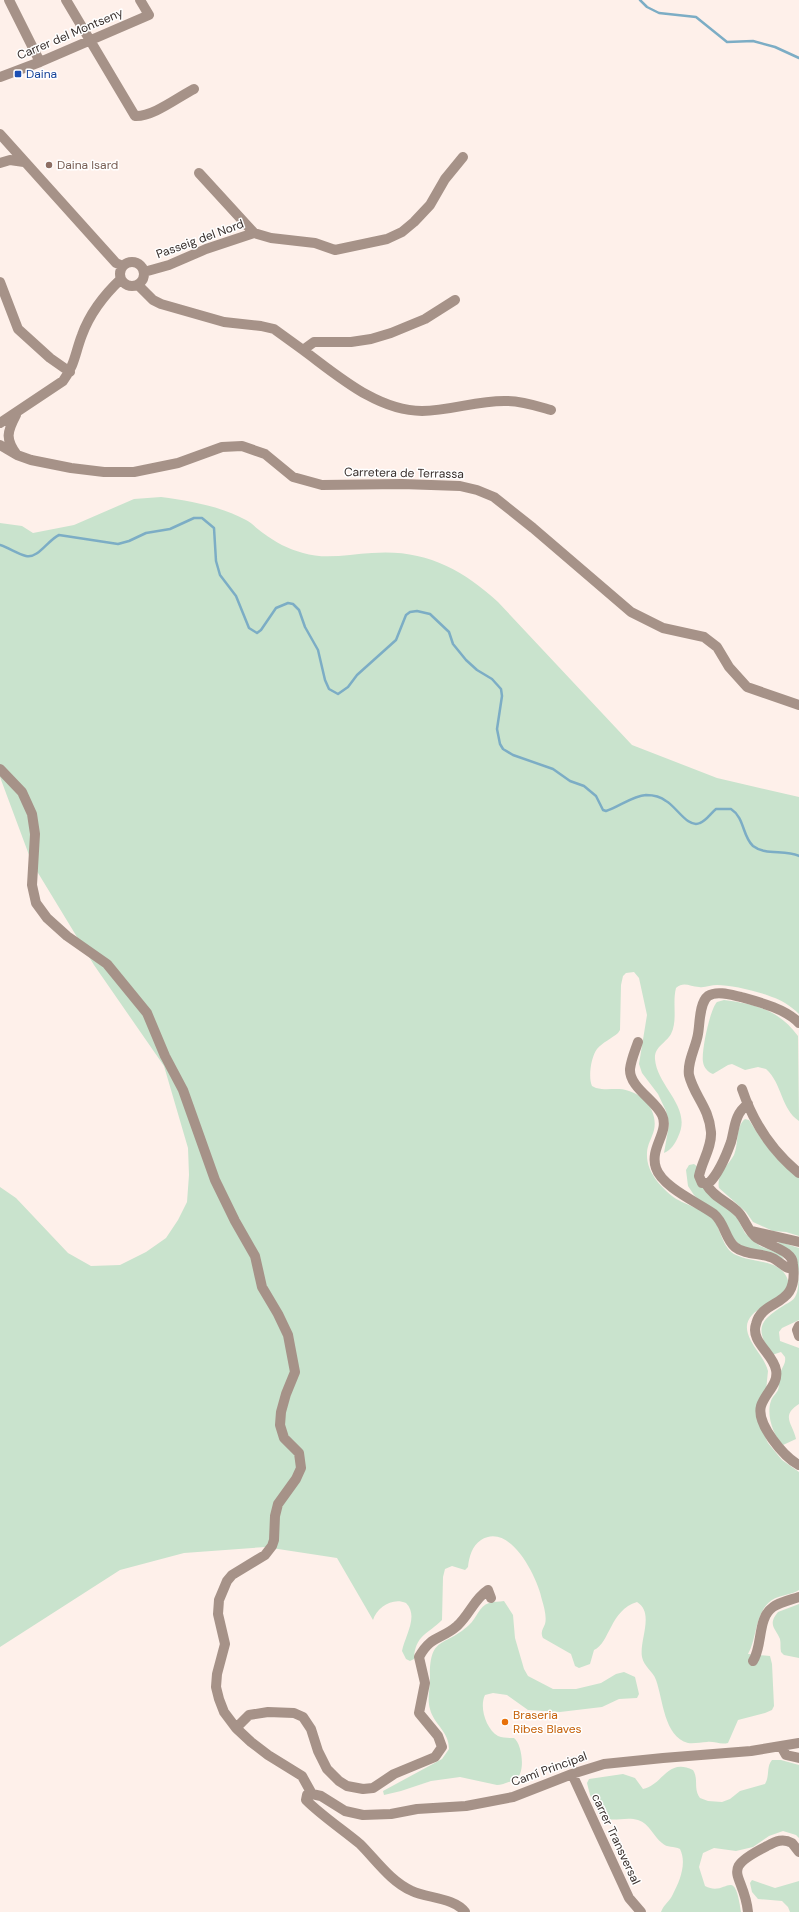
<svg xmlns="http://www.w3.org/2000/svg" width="799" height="1912" viewBox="0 0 799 1912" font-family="'DM Sans',sans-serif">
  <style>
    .green { fill: #c9e3cd }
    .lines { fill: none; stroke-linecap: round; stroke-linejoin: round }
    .stream { stroke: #7cadc5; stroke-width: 2.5 }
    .minor { stroke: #a69288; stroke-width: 10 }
    .transit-dot { fill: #1a4fb4; stroke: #fff; stroke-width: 1.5 }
    .education-dot { fill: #8d6e63; stroke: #fff; stroke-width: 1.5 }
    .food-dot { fill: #e8710a; stroke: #fff; stroke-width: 1.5 }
    .labels { text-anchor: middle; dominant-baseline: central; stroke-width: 3; stroke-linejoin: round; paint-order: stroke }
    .street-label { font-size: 12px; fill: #382f2c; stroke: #fff }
    .transit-label { font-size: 12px; fill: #164399; stroke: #fff; text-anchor: start }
    .education-label { font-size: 12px; fill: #785e54; stroke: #fff; text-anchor: start }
    .food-label { font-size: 12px; fill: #c56008; stroke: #fff; text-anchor: start }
  </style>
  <rect width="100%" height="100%" fill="#fef0ea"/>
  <path class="green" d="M161 497C190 501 220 506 246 520 252 523 257 529 263 533 275 542 288 549 303 553 325 560 350 554 372 553 424 549 461 568 498 602L632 745 717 778 799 797V1014C795 1010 790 1006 785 1003 771 994 734 985 717 985 711 985 705 988 699 987 690 987 684 981 676 988 672 1003 678 1020 671 1034 666 1043 654 1047 655 1059 657 1087 693 1107 678 1137 675 1144 671 1150 664 1153L669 1125 666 1111 658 1094 642 1073 639 1064 647 1015 639 978 634 972 626 973 623 976 621 985 620 1030 618 1033C612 1038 602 1043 597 1049 591 1057 588 1077 592 1086L596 1088C607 1091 618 1087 629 1091 645 1096 658 1112 654 1130 652 1138 647 1145 647 1153 646 1171 659 1185 672 1196 682 1204 705 1210 712 1217 721 1228 722 1249 736 1255 755 1264 786 1258 789 1286 785 1289 782 1294 778 1297 762 1309 737 1315 751 1341 756 1351 765 1359 768 1371L762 1430 768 1443 782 1460 799 1472V1590C791 1595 780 1595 772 1600 754 1613 758 1636 748 1654L770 1656 772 1664 774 1706 772 1710 765 1713 738 1720 728 1743C720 1745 714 1741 707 1742 701 1742 694 1744 688 1743 664 1737 663 1699 656 1680 653 1671 644 1667 642 1657 639 1640 655 1613 637 1602 610 1610 610 1643 594 1650L590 1664 579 1668 575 1666 571 1654 543 1638C540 1632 543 1629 545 1624 547 1617 544 1607 542 1600 538 1578 510 1521 481 1540 472 1546 469 1557 468 1567L465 1570 452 1566 445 1569 443 1577 442 1620C428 1634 415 1635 414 1659L410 1661 406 1659 402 1651C405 1636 419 1616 406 1603 393 1597 377 1607 373 1620L337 1558 265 1547 184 1553 120 1570 0 1647V1187L16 1198 68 1253 91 1266 120 1265 146 1252 166 1238 178 1220 187 1202 189 1175 188 1148 164 1066 94 965 32 863 0 777V523L22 526 33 533 74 525 134 499Z
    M724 1000C755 1004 779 1010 798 1036L799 1121C781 1109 782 1083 766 1069L758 1067 745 1070 732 1064 728 1065 713 1074C708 1072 704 1068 703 1062 701 1052 710 1009 717 1002Z
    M745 1119 749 1120C763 1142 777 1163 799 1177V1236L786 1232 773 1231 753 1222 746 1212 719 1188C716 1174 728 1166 734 1155 739 1144 735 1127 745 1119Z
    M694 1164 698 1167 695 1174 737 1218 745 1233 751 1239 760 1246 780 1254 784 1259 748 1249 739 1244 694 1195 688 1186 686 1170 689 1165Z
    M777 1241 799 1248V1275L797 1263Z
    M799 1276V1320L782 1328 779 1332 780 1341 799 1348V1404C780 1416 793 1424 796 1439L783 1445C773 1436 766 1414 771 1401 772 1397 776 1394 778 1390 780 1384 778 1377 781 1371 783 1366 786 1363 785 1357L781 1352 772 1355C756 1330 757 1322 783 1306 787 1303 792 1302 795 1297 799 1291 798 1282 799 1276Z
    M504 1601 513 1615 515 1638 524 1669 528 1676 553 1689H576L601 1683 616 1674 624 1672 635 1677 639 1694 637 1698 619 1699 602 1707 560 1712 528 1710 507 1695 493 1693 485 1695C479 1707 486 1729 498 1736 503 1738 509 1738 514 1738 522 1744 525 1770 518 1777 513 1781 503 1785 497 1785L460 1777 431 1781 401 1791 384 1795 383 1791 442 1759 449 1749C449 1731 434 1725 430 1709 427 1699 430 1689 430 1679 429 1635 444 1648 469 1625 477 1618 479 1606 489 1603 494 1601 499 1602 504 1601Z
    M799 1604V1658L784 1655 781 1652C780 1648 781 1643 780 1639 776 1629 767 1625 778 1612Z
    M772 1760H781L799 1765V1838L796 1835 783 1831 769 1836 753 1847 736 1851 714 1848 703 1853 699 1867 705 1886C727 1898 734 1863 741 1912H661C664 1904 670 1901 673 1894 680 1881 687 1863 680 1849 674 1846 667 1848 662 1843 653 1836 650 1824 638 1820 626 1816 611 1823 601 1817L590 1795 587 1783 589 1779 623 1774 635 1778 643 1789C664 1784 667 1758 693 1770 699 1779 693 1789 700 1798L708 1801 722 1802 730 1799 740 1791 765 1784C770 1776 766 1767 772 1760Z
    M752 1880 775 1888 799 1881V1912H790L788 1907 782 1901 758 1899 752 1892 750 1883Z"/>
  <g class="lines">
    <path class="stream" d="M640 0 647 7 659 13 696 17 727 42 753 41 775 47 799 58
      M0 545C9 548 18 554 26 556 38 559 48 540 59 535L118 544 129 541 146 533 170 529 194 518H202L214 528 216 561 220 575 236 596 249 628 257 633 261 630 276 608 288 603 293 604 299 610 305 627 318 650 325 680 329 689 338 694 348 687 357 675 396 640 406 615 410 612 417 611 430 614 449 632 453 644 466 660 477 670 492 679 501 689 502 696 497 729 500 744 503 749 513 755 553 769 570 781 584 786 596 796 603 810 606 811C619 807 632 796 646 795 653 795 661 797 666 801 676 806 688 829 700 823 706 821 711 813 716 809H731C745 818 742 836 753 846 766 856 785 849 799 856"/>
    <path class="minor" d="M9 0 40 62
      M66 0 135 116C153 117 178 97 194 89
      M0 77 40 62 149 15 140 0
      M0 134 116 263 123 266
      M0 163 10 160 24 162
      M199 173 254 233
      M120 274a12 12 0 1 1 24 0a12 12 0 1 1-24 0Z
      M144 272 169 265 206 249 254 233 271 238 315 243 335 250 387 239 402 232 414 222 430 205 445 179 463 157
      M0 282 18 329 50 358 70 372
      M138 285 153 300 161 304 224 322 261 326 274 329 303 350 314 342H351L371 339 391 333 425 319 455 300
      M303 350C337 375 377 411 422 411 451 411 478 400 507 401 522 401 537 406 551 410
      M16 415C7 432 5 439 17 455
      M0 423 63 381C75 365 75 353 82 335 90 313 104 295 121 279
      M0 445 17 455 31 460 71 468 104 472H134L178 463 222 447 242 446 265 454 293 477 322 485 402 484 460 486 477 490 494 497 533 528 631 612 663 628 704 637 717 647 729 667 747 687 799 705
      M0 769 22 792 32 814 35 834 32 885 36 903 47 918 67 936 107 964 147 1013 165 1056 183 1090 215 1180 235 1221 255 1256 262 1287 278 1314 288 1335 295 1372 286 1394 281 1412 280 1425 284 1438 299 1453 301 1468 296 1479 278 1504 275 1516 274 1540 272 1546 265 1555 232 1575 227 1581 219 1600 218 1614 225 1644 217 1674 216 1687 219 1699 224 1712 236 1728 251 1742 268 1755 302 1776 312 1794
      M638 1042C635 1051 631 1060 630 1069 629 1087 655 1100 662 1115 670 1132 649 1148 656 1168 662 1187 699 1203 714 1214 725 1223 725 1239 735 1247 745 1255 759 1253 770 1257 777 1259 781 1265 788 1268L792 1267C798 1252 767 1245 757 1238 748 1232 746 1221 739 1213 729 1202 714 1198 706 1184
      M742 1089C753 1122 772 1151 799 1173
      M748 1104C734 1114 735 1128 731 1142 726 1156 719 1173 709 1183H702L699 1176C702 1161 712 1147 711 1132 709 1107 694 1096 689 1075 687 1062 696 1047 698 1034 700 1024 699 1003 708 996 717 990 732 995 741 997 759 1002 786 1009 799 1023
      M752 1231 799 1242
      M793 1265C799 1309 763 1297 756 1324 750 1342 773 1353 776 1370 779 1384 765 1393 761 1406 756 1424 784 1457 799 1465
      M799 1326 797 1330 799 1336
      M753 1661C763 1646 757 1618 773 1607 780 1602 790 1600 799 1597
      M236 1728 249 1715 268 1712 294 1713 303 1717 311 1729 318 1751 327 1769 339 1781 347 1786 363 1789 373 1788 394 1774 435 1757 442 1747 438 1736 419 1713 425 1683 419 1657C431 1635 441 1640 457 1626 470 1614 474 1599 488 1590L491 1598
      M781 1746 786 1755 799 1758
      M572 1774 629 1898 641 1912
      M312 1794 321 1796 345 1811 363 1815 391 1814 417 1809 466 1806 513 1797 572 1774 604 1764 663 1758 751 1751 799 1743
      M312 1794 307 1795 306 1800C322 1816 342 1829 360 1844 376 1860 391 1882 412 1891 427 1898 455 1898 465 1912
      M748 1912C744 1872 717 1871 767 1846 776 1841 783 1838 792 1843L799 1852"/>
  </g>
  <rect class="transit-dot" x="14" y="70" width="8" height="8" rx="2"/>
  <circle class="education-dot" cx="49" cy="165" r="4"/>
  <circle class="food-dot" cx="505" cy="1722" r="4"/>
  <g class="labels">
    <g class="street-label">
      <text transform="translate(70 34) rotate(-23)">Carrer del Montseny</text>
      <text transform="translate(200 239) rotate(-20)">Passeig del Nord</text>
      <text transform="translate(404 473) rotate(1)">Carretera de Terrassa</text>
      <text transform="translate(549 1769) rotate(-20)">Camí Principal</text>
      <text transform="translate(616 1839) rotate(65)">carrer Transversal</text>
    </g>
    <g class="transit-label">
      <text x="26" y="74">Daina</text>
    </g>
    <g class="education-label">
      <text x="57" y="165">Daina Isard</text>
    </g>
    <g class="food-label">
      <text x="513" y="1715">Braseria<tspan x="513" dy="14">Ribes Blaves</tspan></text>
    </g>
  </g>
</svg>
